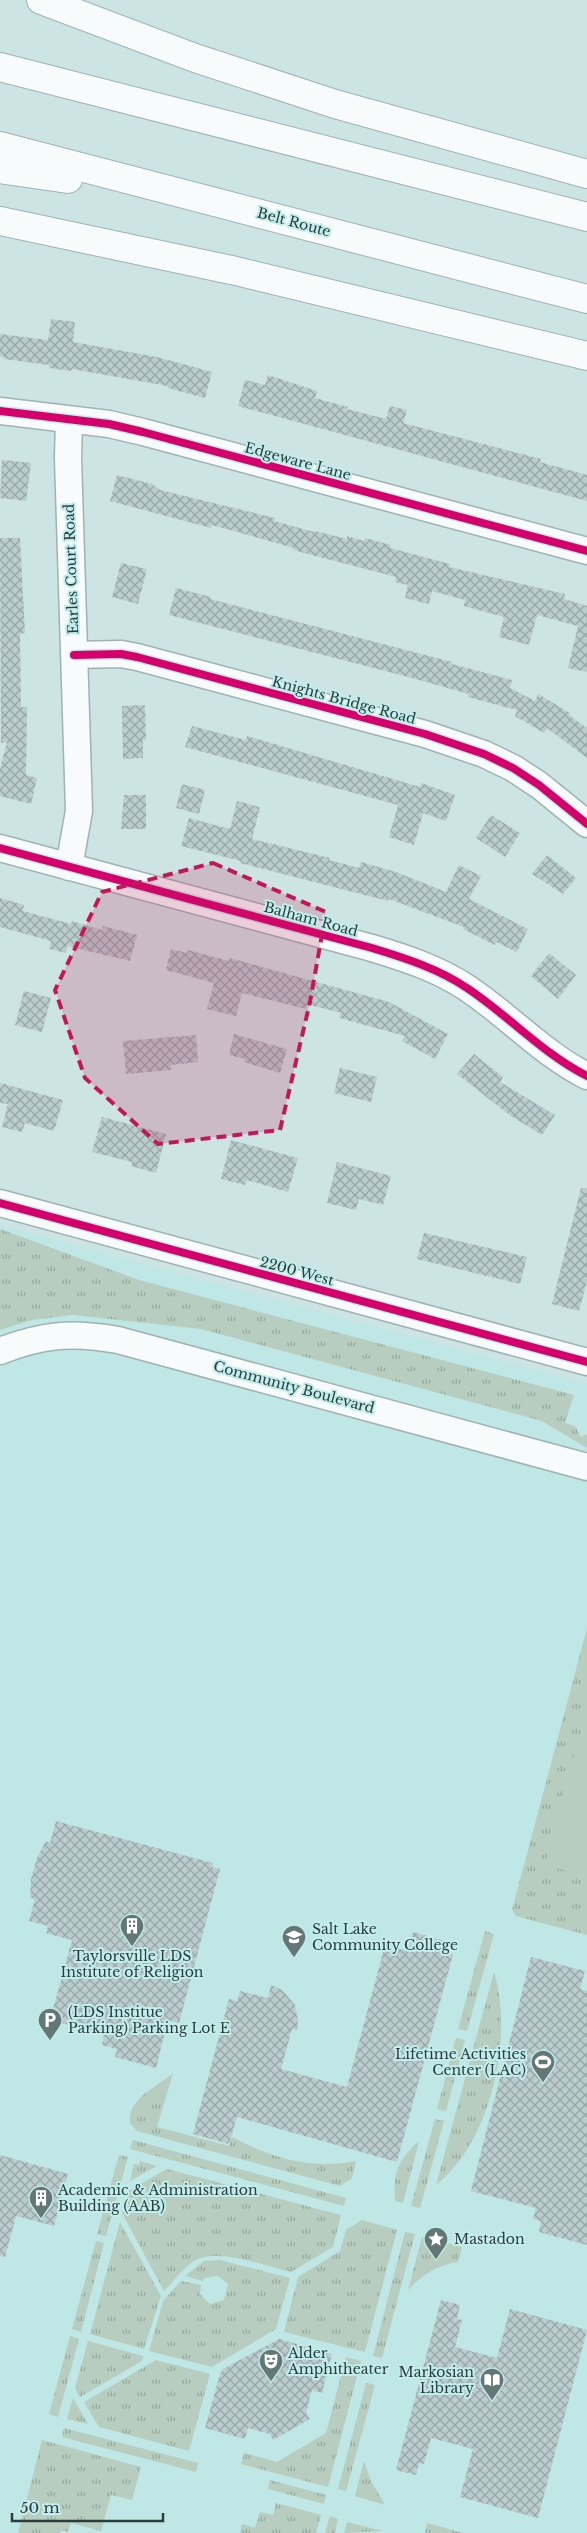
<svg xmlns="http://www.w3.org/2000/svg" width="587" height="2533" viewBox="0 0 587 2533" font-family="'Libre Baskerville',serif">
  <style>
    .built { fill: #bee7e5 }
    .grass { fill: url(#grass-tufts) }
    .pitch { fill: #b7cdbf }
    .building { fill: url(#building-cross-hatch) }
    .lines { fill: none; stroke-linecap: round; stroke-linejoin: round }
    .minor-casing { stroke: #a0b2b2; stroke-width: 29 }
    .highway-casing { stroke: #a0b2b2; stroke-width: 30 }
    .minor { stroke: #f7fbfb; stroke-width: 26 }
    .highway { stroke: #f7fbfb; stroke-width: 28 }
    .cycleway-casing { stroke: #c1eeec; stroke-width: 11 }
    .cycleway { stroke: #d6006c; stroke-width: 8 }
    .marked { fill: #c2185b; fill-opacity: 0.2; stroke: #c2185b; stroke-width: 4; stroke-dasharray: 10 6; stroke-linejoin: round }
    .labels { text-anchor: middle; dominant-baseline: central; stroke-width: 4; stroke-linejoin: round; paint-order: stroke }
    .street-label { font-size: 14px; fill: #2b3d3c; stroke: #c1eeec }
    .poi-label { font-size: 14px; fill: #2b3d3c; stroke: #c1eeec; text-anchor: start }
  </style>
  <defs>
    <pattern id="grass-tufts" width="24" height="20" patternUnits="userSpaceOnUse" patternTransform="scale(1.25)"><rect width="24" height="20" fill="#b7cdbf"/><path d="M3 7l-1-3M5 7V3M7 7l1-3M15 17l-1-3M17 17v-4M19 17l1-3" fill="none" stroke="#95a89c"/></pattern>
    <pattern id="building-cross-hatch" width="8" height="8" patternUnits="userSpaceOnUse" patternTransform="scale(1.25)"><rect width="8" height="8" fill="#baccce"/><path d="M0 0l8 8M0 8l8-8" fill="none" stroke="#97a7a8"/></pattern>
  </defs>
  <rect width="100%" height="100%" fill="#cce4e3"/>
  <path class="built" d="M0 1225 587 1384V2533H0Z"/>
  <path class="grass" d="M0 1229 139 1280 574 1395 565 1423 575 1426 581 1437 587 1434V1448L542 1421 201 1329 73 1315 32 1320 0 1330Z
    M587 1628V1935L516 1916 512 1910Z
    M485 1931 494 1934 467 2031 458 2029Z
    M494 1972C514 2037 491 2142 436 2185Z
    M456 2038 465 2040 446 2111 437 2109Z
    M173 2073 157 2127 229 2146 232 2137C271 2158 312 2170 356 2161L352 2178 340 2186 137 2131 130 2123C127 2098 158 2087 173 2073Z
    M435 2119 444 2121 420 2208 411 2206Z
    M133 2140 346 2198 344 2206 130 2149Z
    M419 2141 403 2203 395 2201C393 2172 398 2160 419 2141Z
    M119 2155 128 2157 106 2236 97 2234Z
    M140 2161 157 2166 130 2181 134 2164 139 2165Z
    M167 2169 341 2215 333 2247 291 2272C265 2266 217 2247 194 2261 183 2268 173 2282 164 2291L122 2213 128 2191Z
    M362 2220 397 2230 365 2352 284 2332 298 2277 340 2251 346 2230Z
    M120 2222 161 2296 144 2349 90 2334Z
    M405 2232 415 2234 382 2358 373 2356Z
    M422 2237 462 2247 458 2262C438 2265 421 2275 408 2290Z
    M96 2241 104 2243 81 2332 72 2329Z
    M220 2260 290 2278 276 2329 212 2367 149 2351 163 2301 181 2281 201 2285 200 2294 210 2304 224 2300 228 2284 218 2276 204 2278 203 2281 185 2276 204 2261Z
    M70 2336 79 2339 58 2417 49 2414Z
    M88 2341 143 2356 142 2361 80 2397 75 2388Z
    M346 2357 361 2361 328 2487 241 2464 244 2453 277 2462 326 2433Z
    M156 2360 210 2374 189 2451 99 2427 84 2402Z
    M366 2383 375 2385 346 2491 338 2489Z
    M73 2398 88 2424 67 2419Z
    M64 2428 198 2463 196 2472 62 2437Z
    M42 2440 141 2467 132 2500 111 2495 101 2531 71 2523 68 2532 61 2530 60 2533H18Z
    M364 2461 371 2481 385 2505 355 2496Z
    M270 2480 326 2495 324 2504 268 2489Z
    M276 2503 321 2515 316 2533H240L242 2524 255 2528 260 2512 273 2515Z
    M330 2516 338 2519 335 2533H325Z
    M347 2522 383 2531 344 2533Z
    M427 2523 463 2533H428L425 2532Z"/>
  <path class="pitch" d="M587 1706V1876L545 1865Z"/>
  <path class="building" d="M51 319 75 322 73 342 157 357 212 372 205 398 168 388V386L72 369 71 371 49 368V365L4 359V357L0 356V334L48 340Z
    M268 375 317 391 315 398 348 407 347 409 386 419 390 406 407 410 403 423 541 459 540 462 587 475V501L238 406 245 380 265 385Z
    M2 460 31 463 26 501 0 498Z
    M117 475 152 484 160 490 275 518 274 521 314 532 315 531 347 539V536L364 541 365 538 391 545 390 548 450 564 449 567 565 594 564 599 587 606V672L568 668 578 626 537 615 529 645 499 637 504 617 464 606 465 600 432 591 429 604 405 598 408 585 395 582 396 577 293 550 294 548 212 525 211 528 110 501Z
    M0 538H20L25 633 20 634 21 707H27L26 775 37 778 31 804 0 796V769L7 742 1 743Z
    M121 563 147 569 138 604 112 597Z
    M176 588 211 597 210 599 452 662V664L512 680 510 688 535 701 538 694 570 713 569 715 587 728V758L547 728 544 733 515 716 517 710 468 697 469 694 412 678 169 615Z
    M145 705 146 740H143V758L123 759 122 706Z
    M192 726 246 740 247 736 420 787 421 783 455 795 446 821 423 813 414 845 389 837 398 805 185 747Z
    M182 784 205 790 199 814 176 808Z
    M124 795H146V829H121Z
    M237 801 260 807 252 839 330 858 329 860 359 868 361 862 396 872 446 892 459 865 481 876 469 899 528 929 517 952 496 942 495 945 463 929 464 927 389 899 388 901 240 863 241 861 181 846 189 818 230 829Z
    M491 815 520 833 505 857 476 838Z
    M547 855 576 878 563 894 532 874Z
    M0 898 24 905 23 911 71 924 72 921 102 930 103 926 137 935 130 961 67 946 66 953 49 949 51 941 0 927Z
    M171 949 187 953 188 950 229 961 230 958 389 1002 448 1034 435 1059 402 1041 405 1036 339 1018 341 1013 307 1004 306 1009 242 993 236 1016 207 1009 214 983 166 970Z
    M549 953 576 975 558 999 531 976Z
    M24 991 51 998 42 1032 15 1025Z
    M234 1034 287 1049 280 1073 244 1062 245 1059 229 1055Z
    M196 1035 198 1062 171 1065V1070L126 1074 123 1041Z
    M474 1054 503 1077 500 1082 555 1115 542 1135 511 1116 457 1074Z
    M340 1068 377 1077 371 1102 334 1093Z
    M0 1083 63 1100 54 1131 25 1123 22 1132 2 1127 8 1104 0 1103Z
    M102 1117 166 1134 156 1173 131 1166 132 1162 92 1152Z
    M231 1140 298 1158 288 1192 247 1180 245 1185 221 1179Z
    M337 1162 391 1176 383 1205 359 1199 356 1210 327 1203Z
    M581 1188H587V1281L579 1311 552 1304Z
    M424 1233 527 1257 520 1284 417 1259Z
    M56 1821 213 1863 212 1867 220 1869 179 2023 168 2020 156 2068 115 2057 117 2049 102 2045 104 2034 50 2020 72 1940 46 1933 48 1926 29 1921 35 1899 30 1898 31 1879 37 1858 46 1841 50 1843Z
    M413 1932 448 1942 445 1952 453 1954 397 2162 237 2117 229 2144 193 2134 229 1999 237 2001 240 1991 268 1998 271 1985 282 1990 295 2005 298 2021 297 2031 292 2029 281 2069 347 2087 385 1945 408 1951Z
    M531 1957 585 1971 580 1989 587 1991V2245L539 2232 541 2221 533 2219 536 2208 471 2191Z
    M0 2155 68 2174 54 2226 16 2216 5 2257 0 2256Z
    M441 2300 460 2305 457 2319 462 2320 455 2347 497 2358 510 2309 587 2330 538 2518 460 2497 473 2449 431 2438 424 2464 419 2463 416 2475 396 2470Z
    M279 2339 332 2354 322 2393 312 2390 306 2413 310 2419 273 2440 270 2434 248 2428 245 2439 205 2428 220 2374 223 2369Z"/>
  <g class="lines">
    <defs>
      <path id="minor" d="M0 411 109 424 143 432 587 551
        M74 655 121 654 137 657 425 734 484 754 513 768 539 785 587 824
        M0 848 372 948C405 958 439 969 467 988 508 1015 543 1054 587 1076
        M69 867 79 811 68 458 69 420
        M0 1203 587 1362
        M0 1351C44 1334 71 1332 118 1340L587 1467"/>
      <path id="highway" d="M41 0 195 58 335 104 587 174
        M0 67 587 217
        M0 146 587 299
        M0 169 68 179
        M0 221 236 271 587 356"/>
    </defs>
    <use href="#minor" class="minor-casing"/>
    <use href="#highway" class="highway-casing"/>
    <use href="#minor" class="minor"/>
    <use href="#highway" class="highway"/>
    <defs>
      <path id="cycleway" d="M0 411 109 424 143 432 587 551
        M74 655 121 654 137 657 425 734 484 754 513 768 539 785 587 824
        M0 848 372 948C405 958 439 969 467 988 508 1015 543 1054 587 1076
        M0 1203 587 1362"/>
    </defs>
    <use href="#cycleway" class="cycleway-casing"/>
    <use href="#cycleway" class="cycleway"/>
  </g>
  <path class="marked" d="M213 863 326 912 310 1002 280 1130 158 1144 85 1078 55 990 102 892Z"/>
  <defs>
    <symbol id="building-pin" viewBox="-11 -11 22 30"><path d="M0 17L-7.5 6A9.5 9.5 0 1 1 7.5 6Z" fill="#637776" stroke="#c1eeec"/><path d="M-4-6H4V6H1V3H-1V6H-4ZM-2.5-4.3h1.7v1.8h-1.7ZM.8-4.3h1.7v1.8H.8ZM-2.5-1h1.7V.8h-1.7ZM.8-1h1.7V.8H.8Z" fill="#fff"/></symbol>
    <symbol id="university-pin" viewBox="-11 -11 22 30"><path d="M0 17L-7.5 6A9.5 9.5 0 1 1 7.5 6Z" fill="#637776" stroke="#c1eeec"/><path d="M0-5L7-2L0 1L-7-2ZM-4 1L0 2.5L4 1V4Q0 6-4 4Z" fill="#fff"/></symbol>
    <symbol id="parking-pin" viewBox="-11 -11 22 30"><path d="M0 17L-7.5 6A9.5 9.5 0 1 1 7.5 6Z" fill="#637776" stroke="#c1eeec"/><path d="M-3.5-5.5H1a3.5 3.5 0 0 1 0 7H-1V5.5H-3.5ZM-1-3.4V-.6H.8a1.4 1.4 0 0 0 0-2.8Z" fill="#fff"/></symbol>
    <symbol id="stadium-pin" viewBox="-11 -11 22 30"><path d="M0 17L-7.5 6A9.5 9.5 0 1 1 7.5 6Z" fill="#637776" stroke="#c1eeec"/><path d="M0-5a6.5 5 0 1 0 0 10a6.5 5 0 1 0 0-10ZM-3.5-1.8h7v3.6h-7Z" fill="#fff"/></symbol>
    <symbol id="sight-pin" viewBox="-11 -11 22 30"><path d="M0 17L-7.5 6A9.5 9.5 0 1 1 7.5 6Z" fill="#637776" stroke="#c1eeec"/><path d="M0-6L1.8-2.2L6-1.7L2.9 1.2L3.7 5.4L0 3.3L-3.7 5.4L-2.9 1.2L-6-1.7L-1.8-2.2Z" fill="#fff"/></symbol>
    <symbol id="theatre-pin" viewBox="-11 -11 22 30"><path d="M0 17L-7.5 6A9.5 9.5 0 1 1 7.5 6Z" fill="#637776" stroke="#c1eeec"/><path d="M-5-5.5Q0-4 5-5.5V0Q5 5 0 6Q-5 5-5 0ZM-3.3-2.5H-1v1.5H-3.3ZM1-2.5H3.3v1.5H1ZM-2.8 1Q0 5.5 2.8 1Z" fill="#fff"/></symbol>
    <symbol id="library-pin" viewBox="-11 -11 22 30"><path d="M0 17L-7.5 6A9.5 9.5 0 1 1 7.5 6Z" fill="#637776" stroke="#c1eeec"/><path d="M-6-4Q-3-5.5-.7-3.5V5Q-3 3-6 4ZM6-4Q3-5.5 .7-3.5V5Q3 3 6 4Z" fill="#fff"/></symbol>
  </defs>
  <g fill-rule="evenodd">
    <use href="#building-pin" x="118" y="1912" width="28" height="38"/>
    <use href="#university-pin" x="280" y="1923" width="28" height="38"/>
    <use href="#parking-pin" x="36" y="2006" width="28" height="38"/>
    <use href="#stadium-pin" x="529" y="2048" width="28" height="38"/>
    <use href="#building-pin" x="27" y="2184" width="28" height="38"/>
    <use href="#sight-pin" x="422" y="2225" width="28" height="38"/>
    <use href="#theatre-pin" x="257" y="2347" width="28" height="38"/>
    <use href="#library-pin" x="478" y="2366" width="28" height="38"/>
  </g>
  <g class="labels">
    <g class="street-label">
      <text transform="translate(294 222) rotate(15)">Belt Route</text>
      <text transform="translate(298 461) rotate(15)">Edgeware Lane</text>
      <text transform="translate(71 569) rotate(-92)">Earles Court Road</text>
      <text transform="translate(344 700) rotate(15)">Knights Bridge Road</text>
      <text transform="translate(311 919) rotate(15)">Balham Road</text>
      <text transform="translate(297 1271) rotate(15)">2200 West</text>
      <text transform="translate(294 1387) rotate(15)">Community Boulevard</text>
    </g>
    <g class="poi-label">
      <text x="312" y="1929">Salt Lake<tspan x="312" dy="16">Community College</tspan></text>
      <text x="132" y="1956" text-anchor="middle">Taylorsville LDS<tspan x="132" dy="16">Institute of Religion</tspan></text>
      <text x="68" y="2012">(LDS Institue<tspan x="68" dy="16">Parking) Parking Lot E</tspan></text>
      <text x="526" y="2054" text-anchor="end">Lifetime Activities<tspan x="526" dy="16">Center (LAC)</tspan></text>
      <text x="58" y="2190">Academic &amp; Administration<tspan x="58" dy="16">Building (AAB)</tspan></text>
      <text x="454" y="2239">Mastadon</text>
      <text x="288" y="2353">Alder<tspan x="288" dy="16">Amphitheater</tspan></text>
      <text x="474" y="2372" text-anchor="end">Markosian<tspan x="474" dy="16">Library</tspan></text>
    </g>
  </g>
  <path d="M12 2513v8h151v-8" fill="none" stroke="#2b3d3c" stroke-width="2.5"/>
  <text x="20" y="2513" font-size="15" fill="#2b3d3c" stroke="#c1eeec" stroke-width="4" paint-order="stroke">50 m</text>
</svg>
